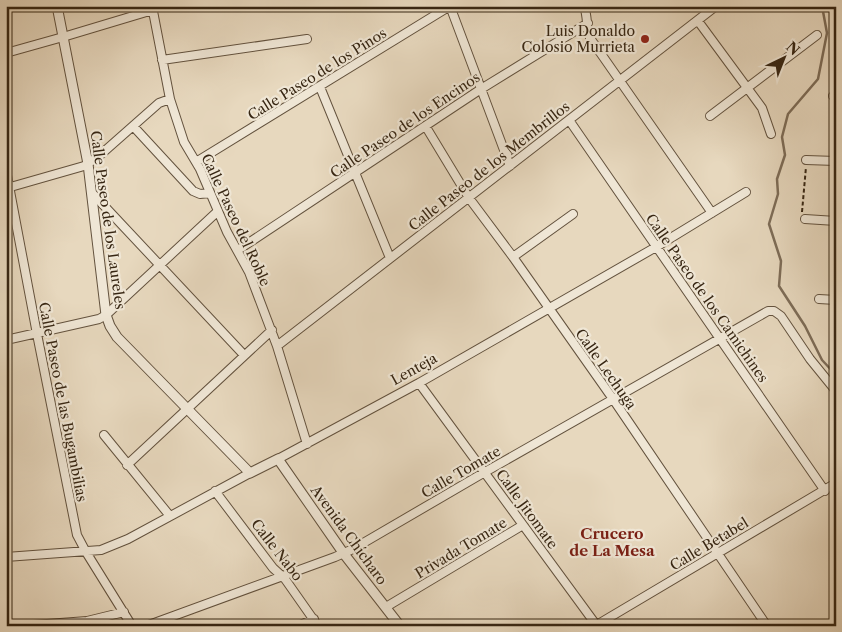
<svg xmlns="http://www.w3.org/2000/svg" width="842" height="632" viewBox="0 0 842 632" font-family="'Libre Caslon Text',serif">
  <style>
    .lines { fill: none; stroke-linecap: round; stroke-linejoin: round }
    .stream { stroke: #7d6c57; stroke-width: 2.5 }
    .minor-casing { stroke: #63523e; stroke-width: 10 }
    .tertiary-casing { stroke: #63523e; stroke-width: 11 }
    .path { stroke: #372613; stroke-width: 2; stroke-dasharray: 4 2.5; stroke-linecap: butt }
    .minor { stroke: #efe6d5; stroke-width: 8 }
    .tertiary { stroke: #efe6d5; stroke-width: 9 }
    .poi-dot { fill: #8f2418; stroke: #efe6d5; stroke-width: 2 }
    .labels { text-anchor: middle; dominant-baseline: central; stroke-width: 4.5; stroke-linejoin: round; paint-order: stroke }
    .poi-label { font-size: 14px; fill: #372613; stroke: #efe6d5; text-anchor: end }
    .street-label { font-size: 14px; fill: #372613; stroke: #efe6d5 }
    .neighbourhood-label { font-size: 15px; font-weight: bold; fill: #7a1f14; stroke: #efe6d5 }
  </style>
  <rect width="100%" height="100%" fill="#e7d8be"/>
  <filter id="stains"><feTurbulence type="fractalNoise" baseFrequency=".004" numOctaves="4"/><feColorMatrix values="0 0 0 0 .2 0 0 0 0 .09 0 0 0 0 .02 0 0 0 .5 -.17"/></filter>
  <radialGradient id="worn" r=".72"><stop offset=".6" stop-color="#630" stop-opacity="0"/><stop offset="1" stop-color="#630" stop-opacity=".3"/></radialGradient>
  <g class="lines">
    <path class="stream" d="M822 6 827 33 818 79 788 114 782 137 785 155 777 179 778 194 769 224 781 261 779 286 805 326 822 360 836 375"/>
    <defs>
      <path id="minor" d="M152 6 170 99 184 142 200 169 227 232 249 272 277 346 307 444
        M450 6 510 166
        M584 6C588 17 586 28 590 38L712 213
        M698 21 762 108 771 134
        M6 53 63 37 153 10
        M162 60 307 39
        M320 87 390 258
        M833 96 836 98
        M710 116 817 35
        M569 120 825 491
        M133 126 193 191 200 194 210 193
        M426 127 469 198 513 257 613 399 767 626
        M806 160 836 161
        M196 162 450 6
        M6 170 37 334 77 535 86 552 132 626
        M7 188 84 166 99 156 159 103 170 99
        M93 194 244 355
        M805 219 836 221
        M238 250 481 89 588 23
        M513 257 573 214
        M819 299 836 300
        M6 340 99 319 106 315 218 211
        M277 346 716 6
        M419 383 597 626
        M104 435 170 516
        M278 459 419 383 656 247 746 192
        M127 465 272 330
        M215 491 273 568 285 579 318 626
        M835 556 836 557
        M6 557 101 550 128 539 250 473
        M386 607 523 525
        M20 626 87 621 124 612
        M146 626 335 557 353 549 485 472 768 311H774L781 316 810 359 836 391
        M298 626 314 619
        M595 626 836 483"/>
      <path id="tertiary" d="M57 6 88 164 106 315 110 326 117 337 250 473 278 459 344 554 400 626"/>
    </defs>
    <use href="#minor" class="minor-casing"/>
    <use href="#tertiary" class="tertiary-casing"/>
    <path class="path" d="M832 88 836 59
      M802 212 806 167"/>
    <use href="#minor" class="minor"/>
    <use href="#tertiary" class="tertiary"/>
  </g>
  <circle class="poi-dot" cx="645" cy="39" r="5"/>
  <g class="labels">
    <g class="poi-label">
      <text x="635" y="31">Luis Donaldo<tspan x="635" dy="16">Colosio Murrieta</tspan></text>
    </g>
    <g class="street-label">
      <text transform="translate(317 74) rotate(-32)">Calle Paseo de los Pinos</text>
      <text transform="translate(405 125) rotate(-34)">Calle Paseo de los Encinos</text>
      <text transform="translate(489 166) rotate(-38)">Calle Paseo de los Membrillos</text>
      <text transform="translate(108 220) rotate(82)">Calle Paseo de los Laureles</text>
      <text transform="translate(236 220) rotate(65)">Calle Paseo del Roble</text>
      <text transform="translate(707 298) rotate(55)">Calle Paseo de los Camichines</text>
      <text transform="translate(414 369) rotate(-29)">Lenteja</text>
      <text transform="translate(606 369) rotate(55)">Calle Lechuga</text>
      <text transform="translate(63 402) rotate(79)">Calle Paseo de las Bugambilias</text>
      <text transform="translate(461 472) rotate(-30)">Calle Tomate</text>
      <text transform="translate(527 509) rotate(54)">Calle Jitomate</text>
      <text transform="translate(349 535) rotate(54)">Avenida Chícharo</text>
      <text transform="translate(709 544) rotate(-31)">Calle Betabel</text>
      <text transform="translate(461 548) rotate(-31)">Privada Tomate</text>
      <text transform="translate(277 550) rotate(52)">Calle Nabo</text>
    </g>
    <g class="neighbourhood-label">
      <text x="612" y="533">Crucero<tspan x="612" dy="17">de La Mesa</tspan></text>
    </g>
  </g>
  <rect width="842" height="632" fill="none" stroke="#e7d8be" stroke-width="25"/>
  <rect x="8" y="8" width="827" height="617" fill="none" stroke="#372613" stroke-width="2.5"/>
  <rect x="12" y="12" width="817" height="607" fill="none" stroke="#372613"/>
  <g transform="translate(784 58) rotate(43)" stroke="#efe6d5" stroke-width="4" paint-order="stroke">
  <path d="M0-4L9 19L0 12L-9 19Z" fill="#372613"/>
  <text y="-8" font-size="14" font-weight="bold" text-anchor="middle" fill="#372613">N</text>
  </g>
  <rect width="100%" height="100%" filter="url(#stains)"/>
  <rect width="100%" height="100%" fill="url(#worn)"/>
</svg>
